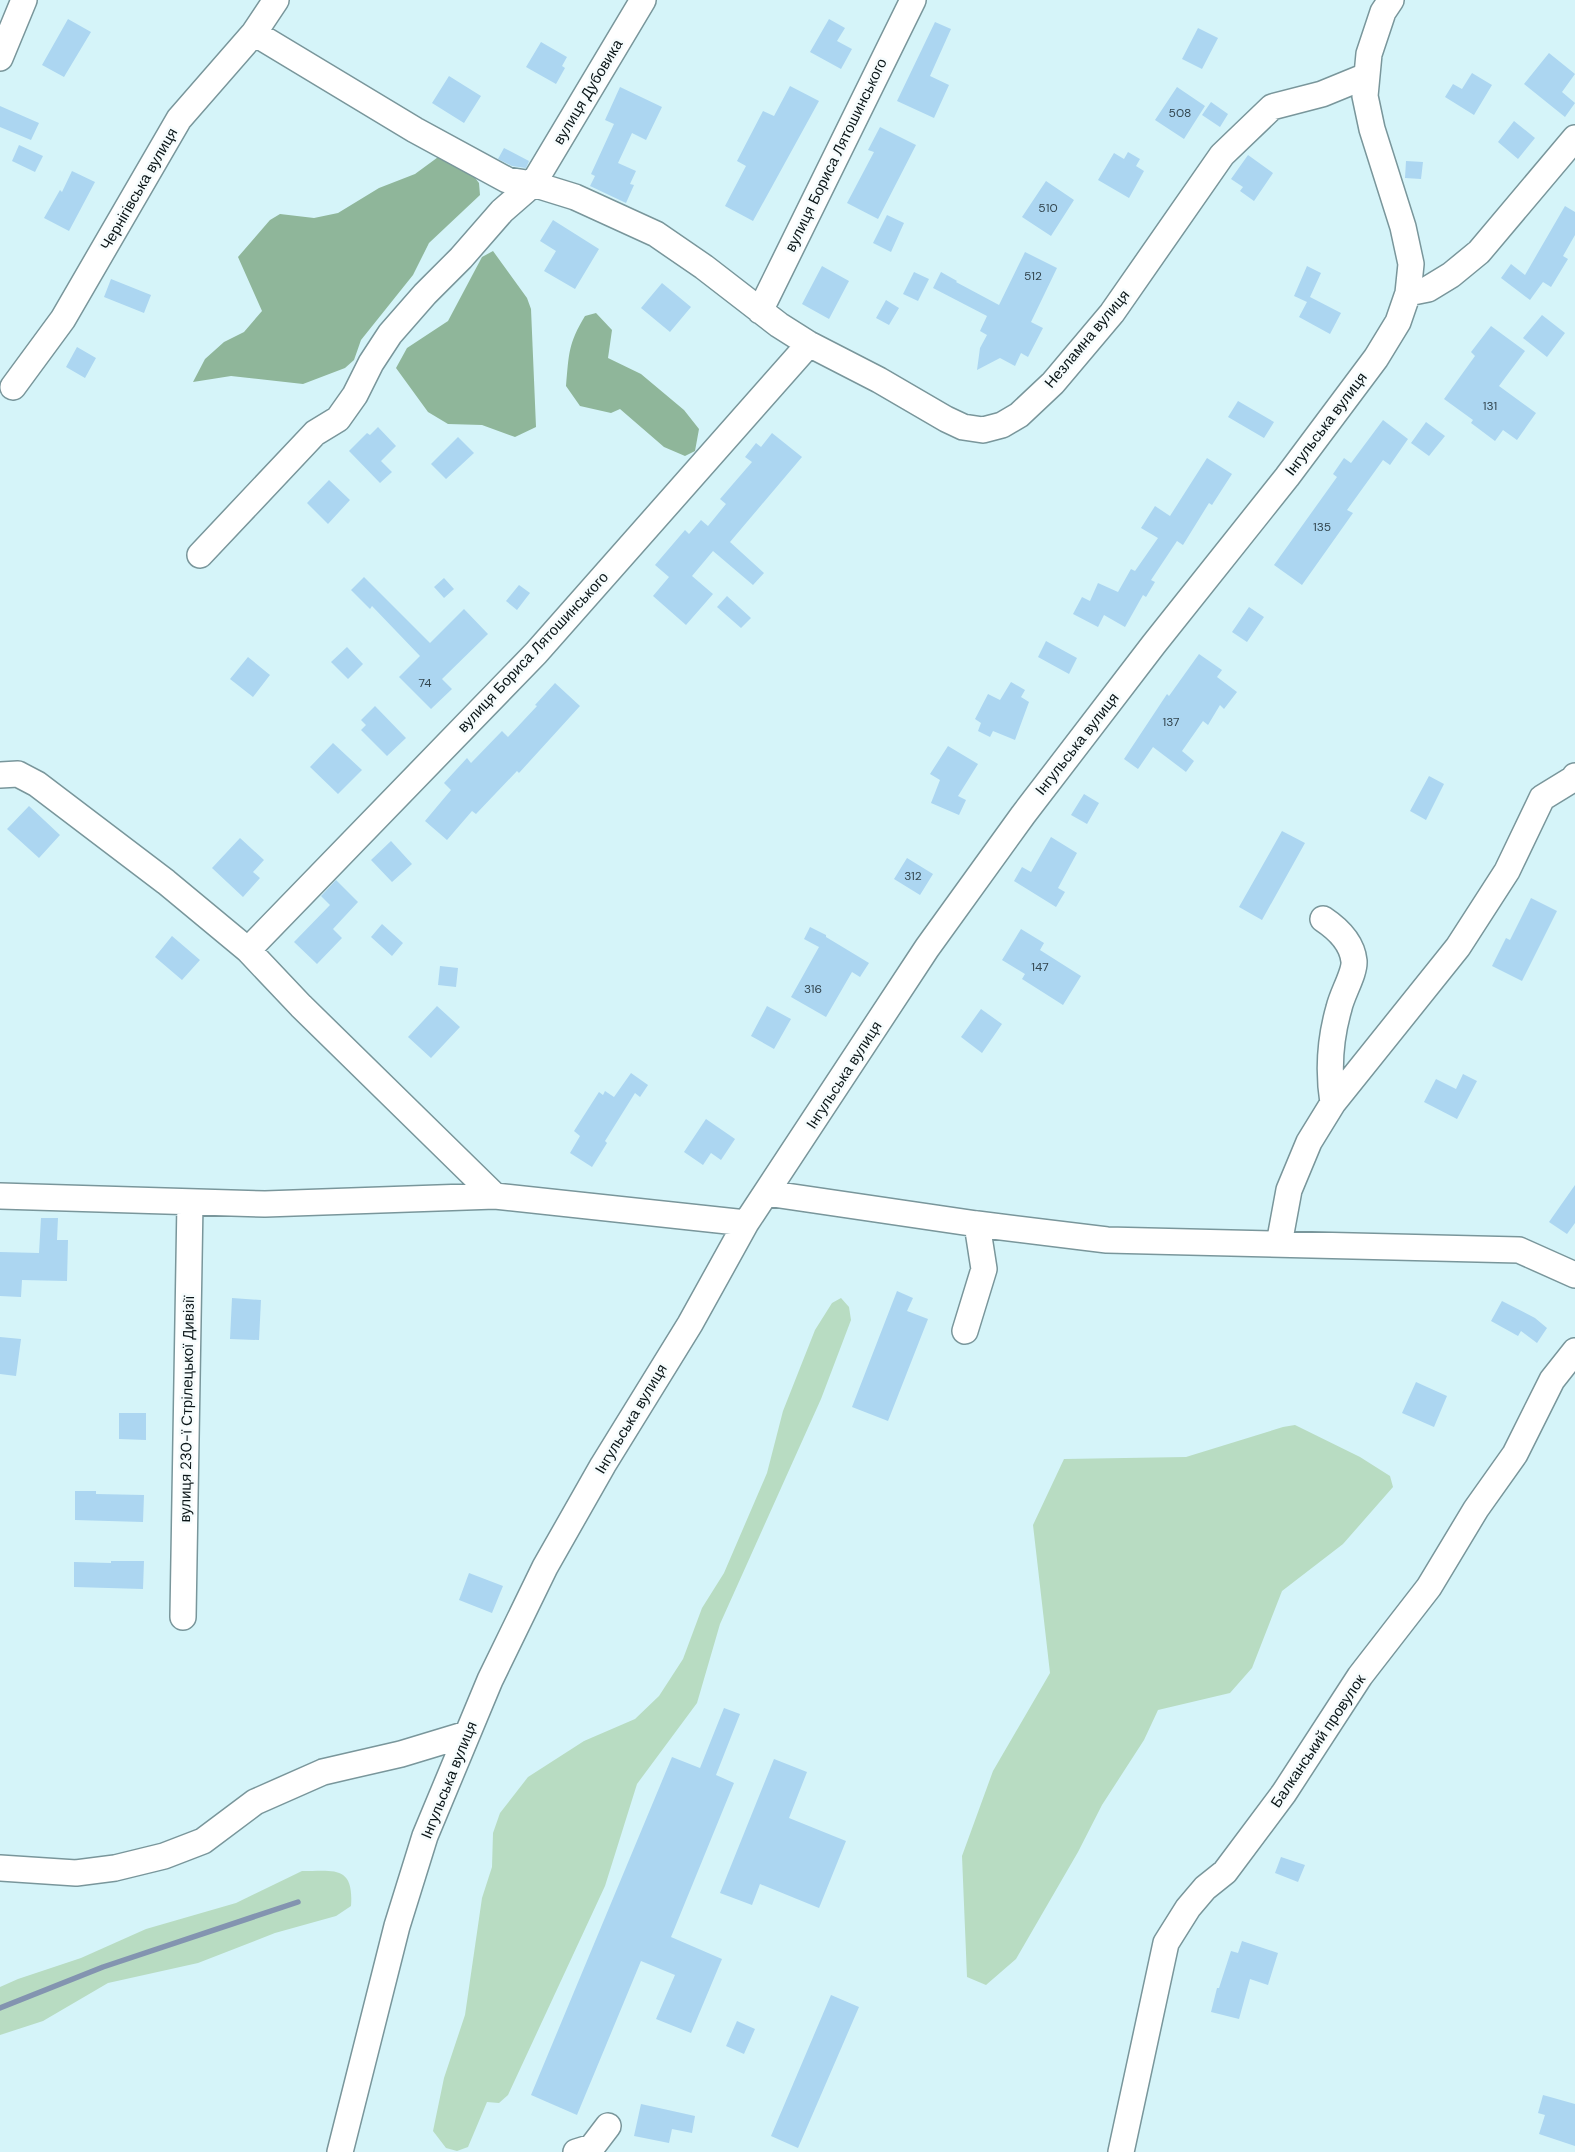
<svg xmlns="http://www.w3.org/2000/svg" width="1575" height="2152" viewBox="0 0 1575 2152" font-family="'DM Sans',sans-serif">
  <style>
    .green { fill: #b8dcc2 }
    .forest { fill: #8fb69a }
    .lines { fill: none; stroke-linecap: round; stroke-linejoin: round }
    .stream { stroke: #8394b0; stroke-width: 5.5 }
    .building { fill: #acd6f1 }
    .minor-casing { stroke: #79969b; stroke-width: 28 }
    .minor { stroke: #fff; stroke-width: 25 }
    .labels { text-anchor: middle; dominant-baseline: central; stroke-width: 5; stroke-linejoin: round; paint-order: stroke }
    .number-label { font-size: 12px; fill: #32454e }
    .street-label { font-size: 15px; fill: #0a1517; stroke: #f6fcfd }
  </style>
  <rect width="100%" height="100%" fill="#d5f4f9"/>
  <path class="green" d="M841 1298 849 1307 851 1320 821 1399 720 1624 697 1703 637 1784 605 1886 508 2095 499 2103 487 2102 468 2147 457 2151 446 2148 433 2131 444 2078 465 2015 482 1898 492 1867 493 1833 500 1813 528 1777 584 1741 635 1719 659 1696 683 1659 702 1608 724 1573 767 1473 783 1411 815 1330 832 1303Z
    M1295 1425 1360 1457 1390 1476 1393 1487 1343 1544 1282 1591 1252 1668 1230 1693 1158 1710 1144 1740 1102 1805 1078 1852 1016 1959 986 1985 967 1977 962 1856 993 1771 1050 1673 1033 1525 1064 1459 1186 1457 1283 1427Z
    M302 1871C334 1871 354 1865 351 1906L336 1916 275 1933 198 1963 108 1983 43 2021 0 2035V1987L18 1979 81 1958 146 1929 236 1903Z"/>
  <path class="forest" d="M445 152 456 153 479 183 480 195 429 243 413 275 361 340 354 360 345 368 303 384 231 376 193 382 205 359 224 342 244 332 262 311 238 257 270 220 280 214 314 218 338 213 379 188 415 174Z
    M493 251 527 298 531 309 536 427 515 437 482 425 448 424 428 412 396 368 407 348 448 321 482 257Z
    M596 313 612 330 608 358 641 374 684 410 699 429 695 451 685 456 664 447 620 409 611 413 580 406 566 386C569 354 568 344 585 316Z"/>
  <g class="lines">
    <path class="stream" d="M0 2008 103 1967 298 1902"/>
  </g>
  <path class="building" d="M68 19 91 32 64 77 42 65Z
    M829 19 845 28 837 41 852 49 841 69 810 52Z
    M935 22 951 29 930 76 949 85 934 118 897 101Z
    M1198 28 1218 38 1202 69 1182 59Z
    M541 42 567 57 562 66 565 68 556 84 526 67Z
    M1549 53 1575 74 1562 92 1575 103 1565 117 1524 84Z
    M1472 73 1492 85 1474 115 1445 97 1453 84 1462 89Z
    M449 76 481 96 464 123 432 103Z
    M790 86 819 101 753 221 725 206 746 166 737 161 763 111 774 116Z
    M620 87 662 107 646 140 632 133 618 163 636 171 630 184 634 185 626 203 590 186 595 176 591 174 614 124 605 120Z
    M1177 87 1205 106 1184 139 1155 120Z
    M1211 102 1228 114 1220 127 1202 115Z
    M0 106 39 123 31 140 0 127Z
    M1514 121 1535 138 1518 159 1498 142Z
    M880 127 916 145 878 219 847 203 874 152 868 150Z
    M19 145 43 156 35 172 12 161Z
    M504 148 529 161 526 168 512 166 498 159Z
    M1128 152 1140 159 1136 166 1144 171 1129 198 1098 180 1114 153 1124 159Z
    M1248 155 1273 173 1254 201 1240 191 1243 187 1231 179Z
    M1406 161 1423 162 1421 179 1405 178Z
    M72 171 95 182 69 231 44 218 60 190 62 192Z
    M1046 181 1074 200 1051 236 1022 217Z
    M1565 206 1575 212V235L1563 256 1568 259 1551 287 1543 282 1530 300 1501 278 1511 264 1525 275Z
    M887 215 904 223 891 252 873 243Z
    M553 220 599 249 575 289 544 271 556 251 540 241Z
    M1025 252 1057 268 1031 322 1043 328 1028 357 1021 353 1015 366 1000 358 977 370 980 348 987 335 980 331 987 316 933 288 941 272 957 281 956 282 999 305Z
    M822 266 849 281 829 319 802 304Z
    M1307 266 1321 273 1310 297 1341 313 1330 334 1299 317 1307 302 1294 296Z
    M914 272 929 279 918 301 903 294Z
    M111 279 151 295 144 313 104 297Z
    M662 283 691 307 670 332 641 308Z
    M886 300 899 308 889 325 876 318Z
    M1542 315 1565 333 1547 357 1523 338Z
    M1491 326 1525 351 1499 386 1536 413 1517 440 1503 430 1495 441 1471 423 1473 420 1444 399 1475 356 1471 352Z
    M77 347 96 358 85 378 66 367Z
    M1238 401 1274 422 1264 438 1228 417Z
    M1383 420 1408 439 1390 465 1383 460 1347 510 1353 513 1302 585 1274 565 1337 477 1333 474 1344 458 1351 463Z
    M1426 422 1445 436 1429 456 1411 443Z
    M378 427 396 446 381 461 392 472 380 483 349 451 367 433 370 435Z
    M772 433 802 457 730 542 764 573 753 585 713 551 692 576 713 594 686 625 653 596 669 577 655 565 685 530 689 534 701 520 708 526 726 504 720 499 752 462 745 457 756 443 761 447Z
    M458 437 474 453 446 479 431 464Z
    M1207 458 1232 474 1212 505 1209 503 1183 545 1177 541 1151 580 1155 582 1146 597 1143 595 1125 627 1104 615 1098 627 1073 614 1082 597 1090 601 1098 583 1118 592 1131 569 1135 571 1158 538 1141 528 1155 506 1170 516Z
    M329 480 350 500 328 524 307 503Z
    M364 577 430 643 464 609 488 634 442 679 452 689 431 709 399 677 420 656 372 606 370 609 351 590Z
    M444 578 454 589 444 598 434 587Z
    M519 585 530 593 517 610 506 601Z
    M727 596 751 618 741 628 717 607Z
    M1249 607 1264 617 1247 642 1232 632Z
    M1046 641 1077 658 1069 674 1038 657Z
    M347 647 363 664 348 679 331 662Z
    M1199 654 1222 670 1217 677 1237 692 1224 709 1220 705 1208 725 1203 721 1182 751 1194 761 1186 772 1153 747 1138 769 1124 759 1167 694 1169 696Z
    M248 657 270 675 253 697 230 679Z
    M1011 682 1025 690 1021 697 1029 702 1015 740 993 731 990 737 978 731 981 723 975 719 988 694 1000 700Z
    M555 683 580 706 519 773 517 771 476 814 472 811 447 840 425 821 451 790 444 783 467 758 471 763 502 731 508 737 537 706 535 705Z
    M375 706 406 738 387 756 361 730 366 725 361 720Z
    M333 743 362 770 338 794 310 767Z
    M948 746 978 764 958 796 966 800 959 815 931 803 940 780 930 774Z
    M1429 776 1444 784 1426 820 1410 811Z
    M1084 794 1099 803 1087 824 1071 815Z
    M29 806 60 835 39 858 7 829Z
    M1282 831 1305 843 1262 920 1239 907Z
    M1051 837 1077 853 1058 888 1065 892 1056 907 1014 881 1022 867 1031 872Z
    M240 838 264 860 253 872 260 878 243 897 212 868Z
    M391 841 412 864 392 882 371 860Z
    M907 858 933 874 920 895 894 879Z
    M336 880 358 902 333 929 342 938 317 964 294 942 330 905 321 896Z
    M1531 898 1557 911 1522 981 1492 966 1506 938 1510 940Z
    M382 924 403 943 392 956 371 937Z
    M810 927 826 935V937L869 963 860 977 852 972 826 1017 791 997 819 947 804 939Z
    M1021 929 1044 943 1040 950 1081 976 1063 1005 1022 979 1025 974 1002 960Z
    M172 936 200 960 182 980 155 957Z
    M440 966 458 968 456 987 438 985Z
    M437 1006 460 1027 431 1058 408 1037Z
    M767 1006 791 1019 774 1049 751 1036Z
    M981 1009 1002 1024 982 1053 961 1037Z
    M631 1073 648 1085 640 1097 635 1093 605 1141 607 1143 592 1167 570 1153 580 1136 574 1131 599 1092 603 1095 605 1091 614 1097Z
    M1463 1074 1477 1081 1457 1119 1424 1102 1436 1079 1456 1089Z
    M706 1119 735 1139 721 1160 711 1153 703 1165 684 1152Z
    M1575 1185V1223L1567 1234 1549 1222Z
    M41 1218H58L57 1240H68L67 1281 22 1280 21 1297 0 1296V1252L39 1253Z
    M897 1291 913 1298 907 1311 928 1319 888 1421 852 1407Z
    M232 1298 261 1300 259 1340 230 1339Z
    M1502 1301 1535 1318 1547 1328 1537 1343 1521 1331 1518 1336 1491 1321Z
    M0 1337 21 1339 16 1376 0 1374Z
    M1416 1382 1447 1396 1434 1427 1402 1413Z
    M119 1413H146V1440L119 1439Z
    M75 1491H96V1494L144 1495 143 1522 75 1520Z
    M111 1561H144L143 1589 74 1587V1562L111 1563Z
    M469 1573 503 1586 492 1613 459 1600Z
    M724 1708 740 1714 716 1775 734 1783 671 1937 722 1959 691 2033 656 2019 675 1975 641 1961 577 2115 531 2095 672 1757 700 1768Z
    M774 1759 807 1772 789 1818 846 1841 819 1908 760 1884 752 1905 720 1893Z
    M1281 1857 1305 1865 1298 1882 1275 1873Z
    M1242 1941 1278 1953 1268 1985 1250 1979 1239 2019 1211 2012 1217 1988H1219L1231 1951 1238 1953Z
    M831 1995 859 2007 798 2148 771 2136Z
    M737 2021 755 2029 744 2054 726 2046Z
    M1543 2095 1575 2104V2146L1539 2134 1545 2115 1538 2113Z
    M641 2104 695 2116 692 2133 672 2129 669 2143 634 2136Z"/>
  <g class="lines">
    <defs>
      <path id="minor" d="M254 33 415 130 507 180 533 184 575 197 656 234 704 267 779 325 809 344 879 380 946 419 963 427 983 430 1002 425 1019 415 1053 383 1112 313 1222 155 1272 107 1322 94 1366 76
        M0 58 24 0
        M1408 293 1428 289 1451 275 1479 252 1575 138
        M760 311 913 0
        M13 387 63 319 179 119 254 33 276 0
        M200 555 315 433 338 419 355 395 371 363 390 334 425 294 461 258 502 211 533 184 643 0
        M0 775 18 774 37 784 166 882 248 950 301 1006 495 1196 746 1223
        M1323 919C1338 929 1352 942 1354 961 1355 973 1342 994 1339 1008 1330 1039 1328 1071 1333 1103
        M248 950 536 653 809 344
        M766 1193 977 1224 1107 1240 1519 1250 1575 1275
        M0 1196 265 1204 495 1196
        M1279 1244 1289 1190 1309 1142 1333 1103 1458 947 1507 871 1542 798 1573 779 1575 776
        M965 1331 984 1269 977 1224
        M183 1617 190 1202
        M0 1868 76 1873 115 1868 164 1856 203 1841 255 1802 323 1772 401 1754 467 1734
        M340 2152 397 1926 425 1836 490 1680 545 1567 603 1465 690 1324 746 1223 927 948 1023 815 1154 644 1287 477 1376 358 1398 322 1408 293 1411 264 1403 227 1372 129 1365 96 1369 54 1383 12 1391 0
        M576 2152 592 2147 608 2126
        M1121 2152 1166 1943 1188 1908 1205 1888 1225 1872 1284 1793 1360 1676 1429 1587 1476 1509 1515 1454 1552 1380 1575 1351"/>
    </defs>
    <use href="#minor" class="minor-casing"/>
    <use href="#minor" class="minor"/>
  </g>
  <g class="labels">
    <g class="number-label">
      <text x="1180" y="113">508</text>
      <text x="1048" y="208">510</text>
      <text x="1033" y="276">512</text>
      <text x="1490" y="406">131</text>
      <text x="1322" y="527">135</text>
      <text x="425" y="683">74</text>
      <text x="1171" y="722">137</text>
      <text x="913" y="876">312</text>
      <text x="1040" y="967">147</text>
      <text x="813" y="989">316</text>
    </g>
    <g class="street-label">
      <text transform="translate(588 92) rotate(-59)">вулиця Дубовика</text>
      <text transform="translate(836 155) rotate(-64)">вулиця Бориса Лятошинського</text>
      <text transform="translate(139 189) rotate(-60)">Чернігівська вулиця</text>
      <text transform="translate(1087 339) rotate(-50)">Незламна вулиця</text>
      <text transform="translate(1326 424) rotate(-53)">Інгульська вулиця</text>
      <text transform="translate(533 652) rotate(-47)">вулиця Бориса Лятошинського</text>
      <text transform="translate(1077 744) rotate(-52)">Інгульська вулиця</text>
      <text transform="translate(844 1075) rotate(-57)">Інгульська вулиця</text>
      <text transform="translate(187 1409) rotate(-89)">вулиця 230-ї Стрілецької Дивізії</text>
      <text transform="translate(631 1419) rotate(-59)">Інгульська вулиця</text>
      <text transform="translate(1318 1741) rotate(-56)">Балканський провулок</text>
      <text transform="translate(449 1780) rotate(-68)">Інгульська вулиця</text>
    </g>
  </g>
</svg>
